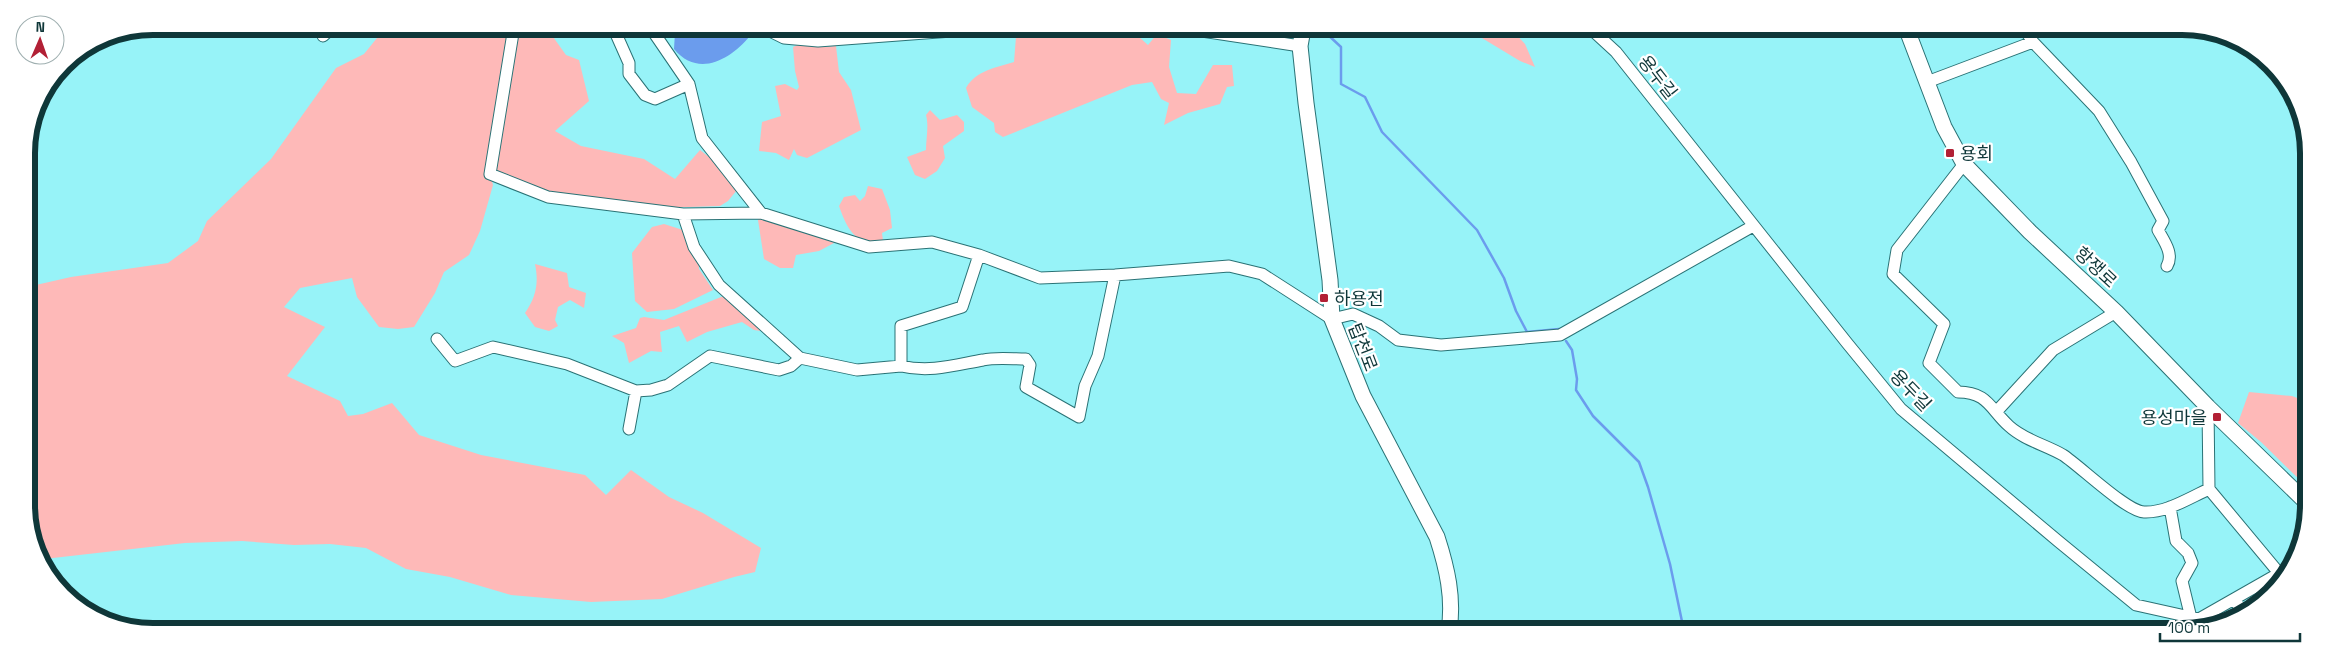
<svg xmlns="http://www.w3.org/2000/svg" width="2335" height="658" viewBox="0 0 2335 658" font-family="'Space Grotesk','Noto Sans KR',sans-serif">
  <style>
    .green { fill: #feb9b8 }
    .water { fill: #6b9ced }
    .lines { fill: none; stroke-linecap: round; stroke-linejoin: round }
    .stream { stroke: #6b9ced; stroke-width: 2.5 }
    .street-casing { stroke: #2a7275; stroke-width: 13 }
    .secondary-casing { stroke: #2a7275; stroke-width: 17 }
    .street { stroke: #fff; stroke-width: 11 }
    .secondary { stroke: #fff; stroke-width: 15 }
    .poi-dot { fill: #b22035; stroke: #fff; stroke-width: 2 }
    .labels { text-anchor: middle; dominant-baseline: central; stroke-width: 4.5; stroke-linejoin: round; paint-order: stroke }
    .street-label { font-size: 18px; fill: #0f3739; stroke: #fff }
    .poi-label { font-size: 18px; fill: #0f3739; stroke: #fff; text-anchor: start }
    .rim { fill: none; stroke: #0f3739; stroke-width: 6 }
  </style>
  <rect width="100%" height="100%" fill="#97f3f8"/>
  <path class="green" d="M386 27H505L507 50 487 162 493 185 480 231 469 255 444 272 435 293 414 327 398 329 379 327 357 297 352 278 300 288 284 307 325 327 287 376 340 401 348 416 363 414 392 403 419 435 481 455 585 475 606 495 631 470 669 497 703 513 761 548 755 572 734 577 662 599 591 602 511 595 450 577 406 569 366 548 330 544 294 545 242 541 185 543 44 559 29 530 27 287 71 277 168 263 198 241 207 221 271 159 336 68 364 54Z
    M515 27H546L566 55 579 60 589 101 555 131 581 146 644 159 675 179 700 150 718 164 737 190 728 201 720 206 658 208 554 195 495 170 516 52Z
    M1060 28H1129L1148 45 1157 34 1171 40 1169 67 1177 93 1196 94 1213 65H1232L1234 86 1227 87 1220 104 1188 113 1164 125 1169 103 1161 99 1152 82 1132 85 1003 137 995 132 994 123 972 107 966 88C976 70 996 68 1014 62L1016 37Z
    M1467 29H1511L1525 44 1535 67 1520 61Z
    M802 43 820 44 822 47 836 46 839 72 851 90 861 130 807 158 797 155 794 149 789 160 776 153 759 151 762 122 781 116 775 86 785 84 797 90 799 87 795 71 793 47Z
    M930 110 940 120 957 115 964 122V131L943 146 945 158 937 171 925 179 915 175 907 157 926 150C926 139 929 126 926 115Z
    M868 186 882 189 890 210 892 228 882 233 883 241C856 247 847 229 839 206L844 197 855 195 860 201 865 196Z
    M764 208 849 235 819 251 796 255 793 268H780L764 259 758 220Z
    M664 224 683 230 698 244 699 269 713 290 674 309 647 312 635 301 632 253 652 227Z
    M535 264 567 273 569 287 586 293 584 308 570 300 558 307 555 320 558 326 549 331 535 327 525 313C536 297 539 283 535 264Z
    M726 295 768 332 754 330 742 322 707 332 687 342 679 326 660 332 662 352 651 351 629 363 624 343 612 336 636 328 640 318 644 317 664 320Z
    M2249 392 2292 396 2305 401V485L2261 442 2238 423Z"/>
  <path class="water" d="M669 27H741L750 36C730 60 698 78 674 49L675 32Z"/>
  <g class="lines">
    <path class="stream" d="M1326 33 1341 47V84L1365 97 1382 132 1477 230 1504 278 1516 311 1527 332 1559 329
      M1566 341 1572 350 1577 379 1576 390 1593 416 1639 462 1648 487 1670 564 1684 631"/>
    <defs>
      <path id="street" d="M514 27 490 174 548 197 683 214 761 213
        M613 27 629 63V74L645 95 655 99 689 84
        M650 27 689 84 702 138 761 213 869 247 932 242 979 255 1040 278 1115 275 1229 266 1262 274 1332 319 1353 314 1379 326 1398 340 1441 345 1560 335 1753 226
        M764 28 784 38 818 41 992 28
        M1182 28 1300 46
        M1591 29 1616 52 1847 343 1901 409 2058 541 2136 605 2199 619 2292 566
        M2025 30 2033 42 2099 111 2131 162 2163 221 2158 230C2164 241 2174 254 2167 266
        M323 36 333 27
        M1927 82 2033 42
        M1964 164 1897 250 1893 274 1944 324 1929 363 1958 392C1988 392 1990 409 2009 426 2024 440 2046 445 2063 455 2080 466 2126 511 2144 512 2166 513 2189 498 2209 489L2208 407
        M683 214 694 247 719 285 800 358 857 370 901 366V326L962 307 979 255
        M437 339 455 361 493 347 567 364 636 391 651 390 668 385 710 356 779 370 791 366 800 358
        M901 366C930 373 955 365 983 360 996 357 1012 359 1026 359L1030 365 1026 387 1079 417 1085 386 1098 356 1115 275
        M1997 411 2053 350 2116 312
        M629 429 636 391
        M2209 489 2284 579
        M2170 507 2176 541 2188 553 2192 563 2182 581 2191 618
        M2234 599 2243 612"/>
      <path id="secondary" d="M1303 29 1300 46 1306 103 1330 280 1332 319 1363 396 1437 537C1447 568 1454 598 1449 630
        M1907 30 1944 127 1964 164 2030 232 2116 312 2208 407 2305 501"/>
    </defs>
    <use href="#street" class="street-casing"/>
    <use href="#secondary" class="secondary-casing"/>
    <use href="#street" class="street"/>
    <use href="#secondary" class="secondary"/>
  </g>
  <g class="poi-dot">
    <rect x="1945" y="148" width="10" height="10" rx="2.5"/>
    <rect x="1319" y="293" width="10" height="10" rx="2.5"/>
    <rect x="2212" y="412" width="10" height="10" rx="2.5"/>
  </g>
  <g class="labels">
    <g class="street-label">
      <text transform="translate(1658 77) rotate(52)">용두길</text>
      <text transform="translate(2096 267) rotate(43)">항쟁로</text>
      <text transform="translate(1363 347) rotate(69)">탑천로</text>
      <text transform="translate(1911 390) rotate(46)">용두길</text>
    </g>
    <g class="poi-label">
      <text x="1960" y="153">용회</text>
      <text x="1334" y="298">하용전</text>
      <text x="2207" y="417" text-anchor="end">용성마을</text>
    </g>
  </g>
  <path d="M0 0H2335V658H0ZM153 35H2182A118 118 0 0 1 2300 153V505A118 118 0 0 1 2182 623H153A118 118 0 0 1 35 505V153A118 118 0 0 1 153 35Z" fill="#fff" fill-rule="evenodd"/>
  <path class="rim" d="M153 35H2182A118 118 0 0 1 2300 153V505A118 118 0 0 1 2182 623H153A118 118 0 0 1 35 505V153A118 118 0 0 1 153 35Z"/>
  <g transform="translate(40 40) rotate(2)"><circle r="24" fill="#ffffff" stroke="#9fafb0"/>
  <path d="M0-4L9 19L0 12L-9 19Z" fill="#b22035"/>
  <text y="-8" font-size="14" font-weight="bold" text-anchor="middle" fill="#0f3739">N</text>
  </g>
  <path d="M2160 633v8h140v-8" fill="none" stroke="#0f3739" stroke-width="2.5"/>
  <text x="2168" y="633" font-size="15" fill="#0f3739" stroke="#ffffff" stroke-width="4" paint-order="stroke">100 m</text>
</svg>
